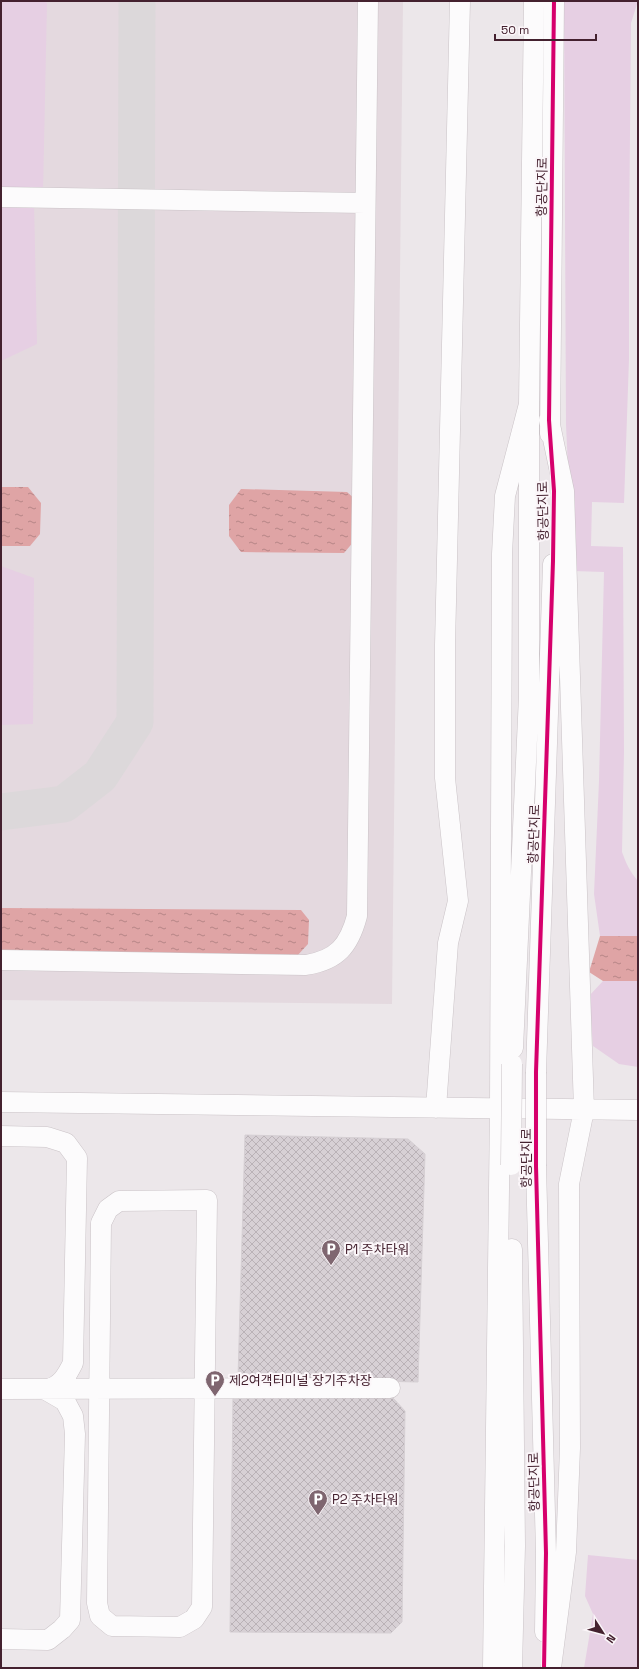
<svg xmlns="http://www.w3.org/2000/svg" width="639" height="1669" viewBox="0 0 639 1669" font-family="'Space Grotesk','Noto Sans KR',sans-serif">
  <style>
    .built { fill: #e4d9df }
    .grass { fill: #e6cfe3 }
    .water { fill: url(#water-ripples) }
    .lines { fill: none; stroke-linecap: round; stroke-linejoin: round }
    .taxiway { stroke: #dcd8da; stroke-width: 37 }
    .building { fill: url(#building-cross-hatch); stroke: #d5cfd3 }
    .minor-casing { stroke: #cac3c7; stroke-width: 21 }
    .minor { stroke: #fcfbfc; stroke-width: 20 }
    .minor-bridge-casing { stroke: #cac3c7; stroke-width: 21; stroke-linecap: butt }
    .minor-bridge { stroke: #fcfbfc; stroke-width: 20 }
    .cycleway-casing { stroke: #fbf6f9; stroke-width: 6 }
    .cycleway { stroke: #d6006c; stroke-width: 4 }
    .labels { text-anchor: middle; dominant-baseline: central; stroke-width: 4; stroke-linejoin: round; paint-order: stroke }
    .street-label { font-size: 13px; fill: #44212f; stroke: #fbf6f9 }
    .poi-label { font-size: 13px; fill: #44212f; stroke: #fbf6f9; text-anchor: start }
  </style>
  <defs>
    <pattern id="water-ripples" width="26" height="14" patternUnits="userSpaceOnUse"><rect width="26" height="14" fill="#dfa4a5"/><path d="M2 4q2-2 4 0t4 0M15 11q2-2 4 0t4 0" fill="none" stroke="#b68587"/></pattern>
    <pattern id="building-cross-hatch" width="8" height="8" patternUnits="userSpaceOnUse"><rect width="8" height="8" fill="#d7d0d5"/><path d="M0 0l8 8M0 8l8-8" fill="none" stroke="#bab2b7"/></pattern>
  </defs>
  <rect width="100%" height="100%" fill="#ece7ea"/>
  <path class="built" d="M1 1H403L392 1004 1 1000Z"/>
  <path class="grass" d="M1 1H44L47 3 43 192 1 193Z
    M564 1H638L631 23 629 244V359L624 503 592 502 591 546 623 547 624 752 622 852C626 863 630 872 638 881V936H600L594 894 599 781 604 572 573 571 566 425Z
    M1 200 34 201 37 344 1 361Z
    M1 566 34 578 33 724 1 725Z
    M603 981H638V1067L619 1064 593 1046 589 996Z
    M588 1555 638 1560V1668H584L593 1614 585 1596Z"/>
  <path class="water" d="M1 487H28L41 503 40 534 30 546H1Z
    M241 489 347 492 357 501 355 540 344 553 241 552 229 536V505Z
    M1 908 301 910 309 920 308 944 297 956 1 954Z
    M600 936H638V981H603L589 972Z"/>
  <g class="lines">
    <path class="taxiway" d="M1 812 64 804 100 776 135 722 137 1"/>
  </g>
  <path class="building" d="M245 1135 408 1139 425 1154 418 1382 238 1378Z
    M233 1396 393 1398 405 1411 402 1622 391 1633 230 1632Z"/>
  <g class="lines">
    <defs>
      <path id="minor" d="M1 197 365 203
        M549 420 564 491 584 1110 569 1184 570 1448 566 1552 551 1668
        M550 434 554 1
        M1 960 306 965C337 960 349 946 357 916L368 1
        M513 1048 529 696V404L534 1
        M536 1072 553 564
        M1 1102 638 1110
        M436 1108 448 943 458 901 445 778V645L460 1
        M1 1136 47 1137 66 1143 77 1158 73 1363C66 1377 61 1386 46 1390
        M536 1166 546 1553 545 1632
        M207 1200 202 1607 194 1619 180 1627 112 1626 100 1616 97 1603 101 1223 108 1209 119 1201Z
        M1 1389 390 1388
        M1 1639 48 1640 62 1629 70 1620 75 1434 73 1416 65 1401 46 1390
        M493 1668 500 1109 502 554 505 496 529 404
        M512 1668 515 1546 512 1249"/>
    </defs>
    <use href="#minor" class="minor-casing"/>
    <use href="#minor" class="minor"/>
    <defs>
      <path id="minor-bridge" d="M511 1165 512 1064
        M536 1166V1072"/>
    </defs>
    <use href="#minor-bridge" class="minor-bridge-casing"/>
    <use href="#minor-bridge" class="minor-bridge"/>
    <defs>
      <path id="cycleway" d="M544 1668 546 1553 536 1166V1072L553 561 554 491 549 420 554 1"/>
    </defs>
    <use href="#cycleway" class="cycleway-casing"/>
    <use href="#cycleway" class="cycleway"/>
  </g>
  <defs>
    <symbol id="parking-pin" viewBox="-11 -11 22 30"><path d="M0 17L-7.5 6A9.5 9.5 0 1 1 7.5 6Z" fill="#7f6670" stroke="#fbf6f9"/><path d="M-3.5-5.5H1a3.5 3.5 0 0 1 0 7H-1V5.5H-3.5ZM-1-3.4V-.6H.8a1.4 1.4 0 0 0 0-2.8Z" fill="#fff"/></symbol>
  </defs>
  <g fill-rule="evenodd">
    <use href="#parking-pin" x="320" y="1238" width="22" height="30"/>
    <use href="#parking-pin" x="204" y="1369" width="22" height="30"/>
    <use href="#parking-pin" x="307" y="1488" width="22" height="30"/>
  </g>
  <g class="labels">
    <g class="street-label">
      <text transform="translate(542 187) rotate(-89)">항공단지로</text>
      <text transform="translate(543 511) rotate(-91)">항공단지로</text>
      <text transform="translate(534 834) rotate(-88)">항공단지로</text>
      <text transform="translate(526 1158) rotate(-90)">항공단지로</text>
      <text transform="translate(534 1482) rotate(-91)">항공단지로</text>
    </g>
    <g class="poi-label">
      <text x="345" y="1249">P1 주차타워</text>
      <text x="229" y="1380">제2여객터미널 장기주차장</text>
      <text x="332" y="1499">P2 주차타워</text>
    </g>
  </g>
  <rect width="639" height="1669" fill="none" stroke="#44212f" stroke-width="4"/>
  <g transform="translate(603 1633) rotate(126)" stroke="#fbf6f9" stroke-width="3" paint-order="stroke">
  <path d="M0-3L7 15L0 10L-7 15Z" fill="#44212f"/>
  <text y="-6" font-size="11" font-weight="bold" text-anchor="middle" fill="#44212f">N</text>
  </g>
  <path d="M495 34v6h101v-6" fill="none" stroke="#44212f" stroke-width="2"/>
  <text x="501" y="34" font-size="12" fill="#44212f" stroke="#fbf6f9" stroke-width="3" paint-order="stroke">50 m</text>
</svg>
